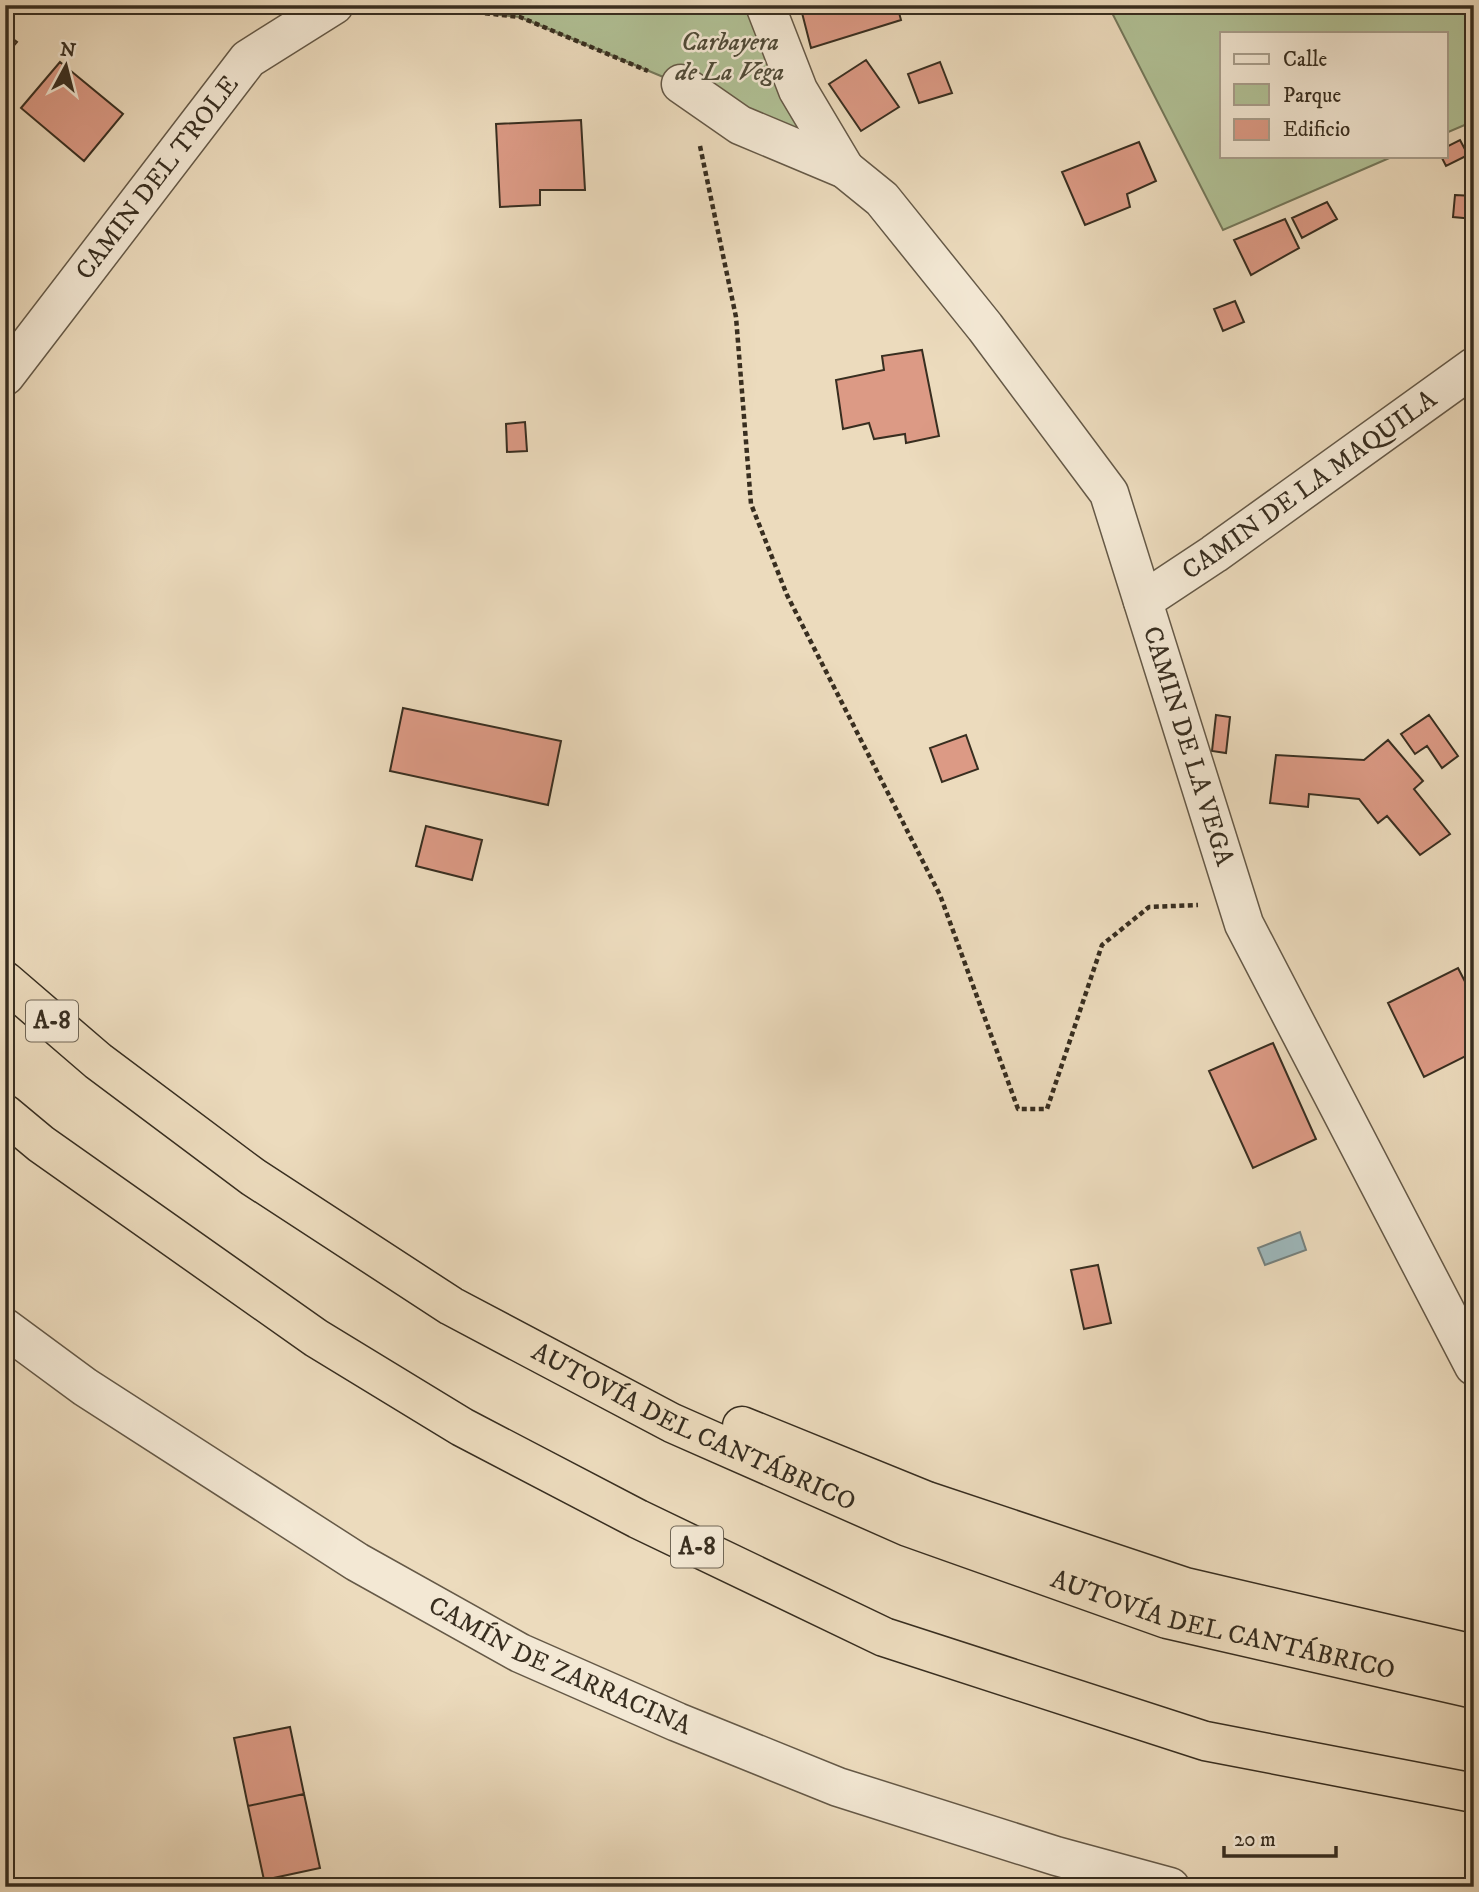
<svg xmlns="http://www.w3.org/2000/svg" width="1479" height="1892" viewBox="0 0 1479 1892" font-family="'IM FELL DW Pica',serif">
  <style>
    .green { fill: #b1c196; stroke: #74785b; stroke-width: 2 }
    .water { fill: #9db8bc; stroke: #75817e; stroke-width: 2 }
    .building { fill: #dc9a85; stroke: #382e20; stroke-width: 2 }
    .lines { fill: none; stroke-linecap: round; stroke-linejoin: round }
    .minor-casing { stroke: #655947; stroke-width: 41 }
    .highway-casing { stroke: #382e20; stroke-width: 41 }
    .path { stroke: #382e20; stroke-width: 4.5; stroke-dasharray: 5 3.5; stroke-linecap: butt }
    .minor { stroke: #f3e8d4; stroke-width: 38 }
    .highway { stroke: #ecdbbd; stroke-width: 38 }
    .labels { text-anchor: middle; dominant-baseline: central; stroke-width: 5; stroke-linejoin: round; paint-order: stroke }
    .shield { fill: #f3e8d4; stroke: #706656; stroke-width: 2 }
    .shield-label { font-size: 24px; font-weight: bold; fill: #382e20 }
    .park-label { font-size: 26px; font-style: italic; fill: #504b38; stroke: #f3e8d4 }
    .street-label { font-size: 26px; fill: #382e20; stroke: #f3e8d4 }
  </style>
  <rect width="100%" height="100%" fill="#ecdbbd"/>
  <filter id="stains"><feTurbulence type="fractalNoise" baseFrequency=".00286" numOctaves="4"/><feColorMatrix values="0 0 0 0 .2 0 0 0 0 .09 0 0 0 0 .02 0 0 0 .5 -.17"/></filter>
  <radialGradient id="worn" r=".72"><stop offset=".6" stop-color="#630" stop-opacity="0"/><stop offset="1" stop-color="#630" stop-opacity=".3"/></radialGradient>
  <path class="green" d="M409 5H765L845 169 680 84 520 17Z
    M1108 5H1474V121L1446 133V33H1222V156H1394L1223 230Z"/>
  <path class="water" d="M1300 1232 1306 1250 1265 1265 1258 1248Z"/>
  <path class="building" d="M800 5H897L901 20 811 48Z
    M5 33 17 42 5 56Z
    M866 60 899 107 861 131 829 84Z
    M60 62 123 114 84 161 21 108Z
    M940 62 952 93 919 103 908 74Z
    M581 120 585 190H540V205L500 207 496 124Z
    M1460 140 1468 155 1446 166 1441 156H1446V147Z
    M1139 142 1156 181 1127 194 1130 207 1085 225 1062 172Z
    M1455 195 1474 196V219L1453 217Z
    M1327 202 1337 219 1302 238 1292 218Z
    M1285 219 1299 248 1251 275 1234 240Z
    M1235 301 1244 322 1223 331 1214 309Z
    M922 350 939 436 906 443 905 434 874 439 869 423 843 429 836 380 884 370 882 356Z
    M525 422 527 451 507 452 506 424Z
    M403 708 561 741 548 805 390 771Z
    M1216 715 1230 717 1226 753 1212 751Z
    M1429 715 1458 756 1442 768 1427 746 1415 754 1401 734Z
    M966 735 978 769 942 782 930 748Z
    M1388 740 1423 781 1414 789 1450 834 1420 855 1387 816 1378 823 1359 799 1309 794 1308 807 1270 803 1276 755 1364 760Z
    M426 826 482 840 472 880 416 866Z
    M1458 968 1474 999V1052L1424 1077 1388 1003Z
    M1273 1043 1316 1139 1253 1168 1209 1071Z
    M1098 1265 1111 1323 1084 1329 1071 1270Z
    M290 1727 304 1794 248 1806 234 1738Z
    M304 1794 320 1868 264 1880 248 1806Z"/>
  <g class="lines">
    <defs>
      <g id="minor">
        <path d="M765 5 798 90 845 169"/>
        <path id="s1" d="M681 84 740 125 845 169 882 199 985 327 1109 493 1244 924 1474 1366"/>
        <path id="s2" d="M5 376 248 59 334 5"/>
        <path id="s3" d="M1143 601 1214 554 1474 367"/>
        <path id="s4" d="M5 1328 85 1387 357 1562 520 1653 677 1722 838 1787 1056 1856 1170 1887"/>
      </g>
      <g id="highway">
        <path id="s5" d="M5 981 98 1061 253 1177 451 1306 672 1423 908 1527 1167 1619 1474 1689"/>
        <path d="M5 1114 41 1144 316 1338 462 1427 638 1519 884 1637 1205 1741 1474 1793"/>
        <path d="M742 1426 927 1501 1185 1587 1474 1654"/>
      </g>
    </defs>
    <use href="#minor" class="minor-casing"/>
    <use href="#highway" class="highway-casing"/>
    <path class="path" d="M409 5 520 17 648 71
      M700 146 736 317 751 504 787 595 940 895 1018 1109H1047L1102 945 1149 907 1198 905"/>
    <use href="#minor" class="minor"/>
    <use href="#highway" class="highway"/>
  </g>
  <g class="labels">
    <g class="shield">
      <rect x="26" y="1000.5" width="52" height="41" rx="5"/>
      <rect x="671" y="1526.5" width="52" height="41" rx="5"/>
    </g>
    <g class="shield-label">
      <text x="52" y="1021">A-8</text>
      <text x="697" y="1547">A-8</text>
    </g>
    <g class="park-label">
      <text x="730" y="42">Carbayera<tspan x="730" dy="30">de La Vega</tspan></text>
    </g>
    <g class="street-label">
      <text stroke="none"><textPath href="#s2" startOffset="250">CAMIN DEL TROLE</textPath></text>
      <text stroke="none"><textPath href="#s3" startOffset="203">CAMIN DE LA MAQUILA</textPath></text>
      <text stroke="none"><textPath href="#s1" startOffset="870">CAMIN DE LA VEGA</textPath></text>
      <text stroke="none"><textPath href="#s5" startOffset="824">AUTOVÍA DEL CANTÁBRICO</textPath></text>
      <text stroke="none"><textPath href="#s5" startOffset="1391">AUTOVÍA DEL CANTÁBRICO</textPath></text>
      <text stroke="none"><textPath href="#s4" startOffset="651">CAMÍN DE ZARRACINA</textPath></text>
    </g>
  </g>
  <rect width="1479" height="1892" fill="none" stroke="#ecdbbd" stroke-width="28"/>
  <rect x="7" y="7" width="1465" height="1878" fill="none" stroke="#382e20" stroke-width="3.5"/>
  <rect x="14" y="14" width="1451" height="1864" fill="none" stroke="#382e20" stroke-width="2"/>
  <rect x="1220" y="32" width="228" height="126" fill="#f3e8d4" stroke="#a89e8c" stroke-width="2"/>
  <rect x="1234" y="54" width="35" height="10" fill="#f3e8d4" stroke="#a89e8c" stroke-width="2"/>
  <text x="1283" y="66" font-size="21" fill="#382e20">Calle</text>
  <rect x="1234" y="84" width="35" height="21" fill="#b1c196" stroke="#a89e8c" stroke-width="2"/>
  <text x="1283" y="102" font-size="21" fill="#382e20">Parque</text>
  <rect x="1234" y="119" width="35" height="21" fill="#dc9a85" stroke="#a89e8c" stroke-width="2"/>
  <text x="1283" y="136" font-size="21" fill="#382e20">Edificio</text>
  <g transform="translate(66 66) rotate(7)" stroke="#f3e8d4" stroke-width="5" paint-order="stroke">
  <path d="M0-5L12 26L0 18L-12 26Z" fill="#382e20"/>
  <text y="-10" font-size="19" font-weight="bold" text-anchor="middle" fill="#382e20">N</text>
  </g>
  <path d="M1224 1846v10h112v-10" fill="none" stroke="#382e20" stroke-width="3.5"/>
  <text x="1234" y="1846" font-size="21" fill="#382e20" stroke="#f3e8d4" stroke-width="5" paint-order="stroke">20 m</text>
  <rect width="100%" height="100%" filter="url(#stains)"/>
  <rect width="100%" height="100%" fill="url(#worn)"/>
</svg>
